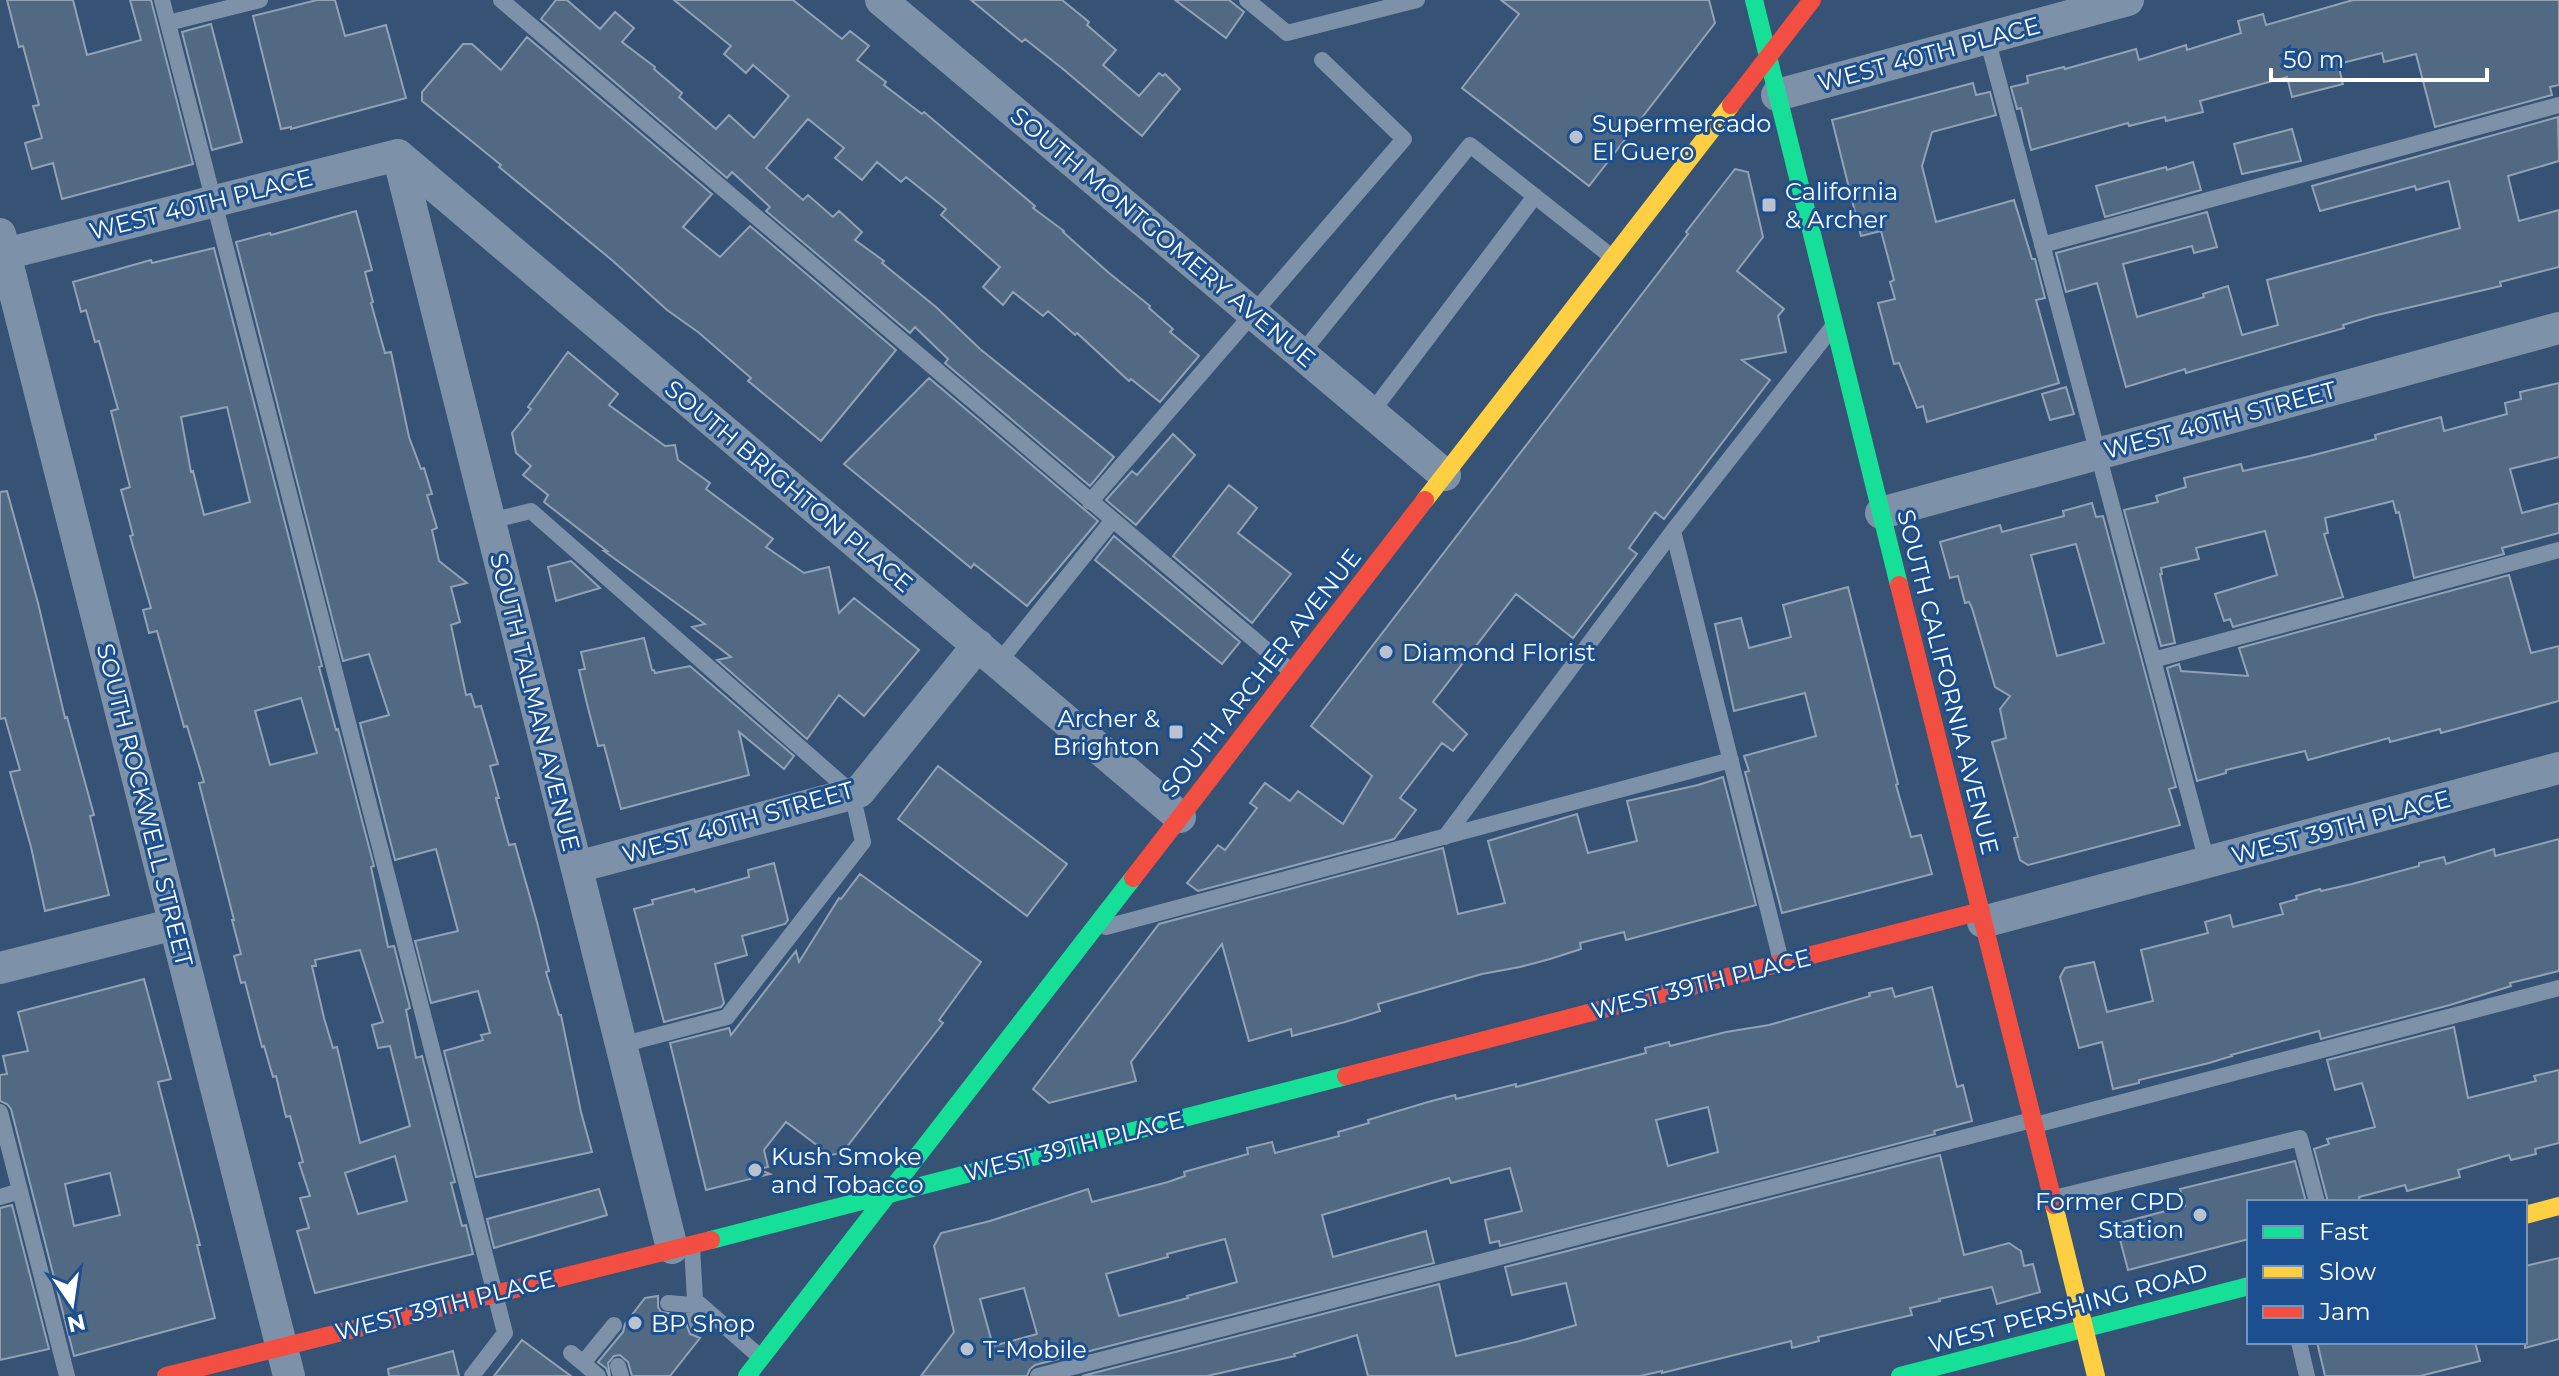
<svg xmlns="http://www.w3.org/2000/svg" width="2559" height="1376" viewBox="0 0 2559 1376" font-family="Montserrat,sans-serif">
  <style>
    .building { fill: #526984; stroke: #92a2b6; stroke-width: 2; fill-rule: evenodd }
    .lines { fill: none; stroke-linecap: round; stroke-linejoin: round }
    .lane { stroke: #7d92a8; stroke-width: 16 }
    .street { stroke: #7d92a8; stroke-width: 32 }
    .fast { stroke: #16e098; stroke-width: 18 }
    .slow { stroke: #ffcf43; stroke-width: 18 }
    .jam { stroke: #f24e42; stroke-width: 18 }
    .poi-dot { fill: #b9c2ce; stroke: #1b4f8f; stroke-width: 3 }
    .labels { text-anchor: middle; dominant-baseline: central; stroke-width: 6; stroke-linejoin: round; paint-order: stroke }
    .street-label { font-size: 24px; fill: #fff; stroke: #1b4f8f }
    .poi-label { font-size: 24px; fill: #fff; stroke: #1b4f8f; text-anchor: start }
  </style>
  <rect width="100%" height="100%" fill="#365274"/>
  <path class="building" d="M7 0H73L87 55 141 40 130 0H151L193 164 62 199 53 163 32 169 25 143 42 138 33 106 39 105 23 46 19 47Z
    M317 0H335L345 36 386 25 406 98 291 129V127L281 129 253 16Z
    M556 0H567L600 29 615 12 634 28 622 42 655 67 654 69 682 93 679 97 716 129 729 115 754 138 789 96 753 65 746 73 724 54 731 46 674 0H793L842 39 850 31 869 46 857 60 886 82 884 85 922 114 924 112 1035 206 1033 208 1064 231 1063 232 1109 273 1150 306 1149 308 1173 329 1170 332 1199 356 1160 402 1131 379 1129 381 1077 333 1075 335 1048 311 1043 316 1013 292 1003 305 983 287 1000 267 941 215 946 209 906 177 901 182 877 162 862 180 835 158 844 148 808 119 766 168 803 200 808 195 833 217 839 211 862 232 855 240 884 261 882 263 936 307 980 349 1114 457 1090 486 945 363 948 359 915 327 910 333 766 211 770 207 732 172 727 178 541 19Z
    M971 0H1062L1089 22 1087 25 1116 50 1103 65 1139 96 1159 73 1163 76 1165 74 1180 89 1142 136 1063 69 1025 39 1022 42Z
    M1175 0H1229L1244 12 1226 38Z
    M1501 0H1709L1715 23 1589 186 1462 88 1519 14Z
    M2353 0H2559V85L2550 87 2552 95 2435 127 2416 54 2384 62 2382 53 2338 64 2343 84 2292 97 2287 77 2200 101 2203 112 2166 121 2165 117 2129 126 2128 123 2031 150 2021 108 2017 109 2011 87 2028 83 2027 76 2064 67 2065 69 2136 49 2139 60 2186 45 2187 50 2241 33 2238 21 2263 14 2266 25Z
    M211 24 242 142 212 150 182 32Z
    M527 37 712 194 683 227 720 257 750 226 896 350 821 441 748 381 751 378 698 332 667 310 613 261 499 167 501 165 422 101V92L463 44H472L501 70Z
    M1973 83 1976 95 1990 92 1996 115 1932 132 1922 166 1936 222 2014 200 2032 259H2035L2045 298 2036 300 2059 383 1927 422 1923 406 1917 408 1899 363 1894 364 1878 303 1895 299 1890 282 1894 280 1881 231 1861 236 1832 120Z
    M2558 117 2559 161 2508 176 2519 221 2559 210V267L2500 282 2501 286 2373 316 2343 325 2344 328 2186 373 2185 369 2126 387 2097 283 2066 292 2056 253 2207 212 2217 247 2194 253 2192 246 2123 264 2137 317 2204 297 2203 294 2228 286 2242 335 2278 325 2267 280 2460 228 2449 181 2416 190 2415 186 2320 211 2312 186Z
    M2292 129 2301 161 2242 174 2234 144Z
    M2193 162 2201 190 2105 217 2096 186 2166 167 2167 170Z
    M1735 169 1748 172 1763 237 1737 271 1784 309 1778 316 1786 352 1742 360 1770 380 1664 519 1655 512 1629 548 1637 554 1573 638 1516 594 1433 702 1467 734 1453 751 1442 743 1400 798 1416 810 1394 839 1198 891 1187 883 1218 845 1225 850 1257 808 1250 803 1265 783 1290 801 1298 791 1343 824 1372 776 1311 726 1688 234 1686 232Z
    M356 211 372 270 365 272 373 302 371 303 385 353 391 352 409 437 421 469 424 468 432 494 427 495 437 528 432 530 439 561 467 583 451 587 460 622 451 625 466 695 471 694 475 707 481 706 498 764 490 766 499 798H496L509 845 515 844 537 922 549 971 546 972 559 1015H561L581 1112 592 1152 476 1177 444 1051 483 1040 481 1035 490 1033 478 991 431 1003 415 941 458 931 436 849 395 860 360 723 389 715 369 654 343 661 236 242 270 233 271 235Z
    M214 248 322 666 319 667 336 730 338 729 374 866 371 867 388 947 394 946 410 1008 406 1010 416 1058 422 1056 455 1182 451 1183 462 1226 466 1225 473 1254 315 1293 297 1231 309 1228 300 1198 310 1196 299 1163 303 1162 290 1116 286 1117 276 1076 273 1077 264 1046 262 1047 245 982 241 983 234 956 241 954 232 920H234L199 783 204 782 187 726 184 727 157 631 149 633 143 610 151 608 130 536 133 535 121 490 130 487 111 411 118 409 99 341 95 342 86 310 81 312 73 282 151 260 152 263ZM227 407 250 502 204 515 193 471 191 472 181 417ZM301 698 317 753 270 765 255 711ZM360 950 383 1022 372 1025 378 1048 390 1046 410 1126 360 1143 337 1047 333 1048 324 1018 312 966H316L315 960ZM395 1156 407 1201 358 1214 345 1173Z
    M568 352 618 394 609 405 665 446 675 445 678 460 710 483 706 489 773 539 766 547 804 573 829 567 839 613 854 598 919 650 864 716 839 695 807 739 717 660 731 657 692 627 705 624 604 551H607L544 502 548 495 523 475 531 466 516 453 512 433 531 409 528 407Z
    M929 378 1098 521 1027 606 974 564 971 568 844 464Z
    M2559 383V457L2510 469 2522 513 2559 503V533L2502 548 2504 554 2414 578 2399 512 2396 513 2393 501 2325 518 2328 533 2324 534 2343 597 2233 627 2230 619 2224 621 2215 594 2277 575 2265 531 2196 548 2199 559 2161 568 2162 574H2160L2175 643 2161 646 2124 510 2158 502 2156 496 2186 487 2184 478 2241 464 2243 471 2310 456 2376 439 2375 435 2441 417 2444 431 2507 414 2505 403 2521 399 2520 392Z
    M2066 387 2074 414 2050 420 2042 394Z
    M1173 434 1195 455 1136 525 1106 500 1132 471 1137 475Z
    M1229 485 1257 508 1238 533 1291 574 1252 623 1173 556Z
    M7 491 38 603 65 718 67 717 94 815 90 816 109 895 45 911 31 847 10 772 20 770 5 718 0 719V492Z
    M2092 503 2096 517 2103 516 2176 787 2169 789 2180 825 2028 865 2020 860 2014 838 2018 837 1992 742 2006 738 2000 709 2010 696 1995 687 1972 608 1969 602 1965 603 1958 576 1950 578 1940 542 2000 525 2002 532 2064 516 2063 511ZM2076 544 2104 643 2057 656 2031 555Z
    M1114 536 1240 642 1222 664 1095 560Z
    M571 561 600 588 556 601 548 567Z
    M2509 575 2531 653 2559 646V701L2441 733 2440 729 2390 742 2389 738 2308 760 2305 751 2226 770V773L2197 781 2167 668 2179 664 2181 671 2248 676 2239 648Z
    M1848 587 1898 784 1896 785 1911 837 1921 835 1932 874 1782 913 1745 772 1749 771 1744 756 1816 736 1805 693 1734 711 1715 624 1741 618 1749 648 1791 637 1783 605Z
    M644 638 652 670H654L655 673 690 666 794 756 784 769 739 732 749 775 621 809 604 745 598 746 587 704 579 670 585 669 581 652Z
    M938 766 1067 864 1027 916 898 819Z
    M1723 777 1756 905 1626 940 1624 932 1580 943 1581 949 1550 959 1520 967 1482 974 1378 1004 1380 1011 1345 1022 1292 1036 1291 1029 1249 1041 1222 944 1131 1062 1136 1081 1049 1103 1033 1089 1159 924 1443 848 1458 914 1505 903 1488 841 1577 814 1588 853 1637 841 1627 801 1698 785Z
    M2559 839V971L2510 983 2511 986 2450 1005 2321 1039 2319 1031 2231 1055 2232 1056 2209 1063 2139 1080V1083L2113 1089 2102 1042 2079 1048 2060 977 2065 968 2094 962 2107 1012 2153 1001 2141 950 2208 933 2205 922 2230 915 2233 927 2283 914 2280 904 2297 899 2296 896 2320 889 2321 891 2352 884 2419 866V863L2444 857 2446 864 2494 849 2495 856Z
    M774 863 788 920 785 924 742 936 747 955 715 964 724 1003 721 1007 664 1022 634 909 653 904 652 900 694 889 695 892 749 877 748 870Z
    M860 874 981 962 939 1020 943 1023 842 1153 830 1155 786 1122 764 1150 768 1167 758 1169 770 1174 706 1190 670 1043 729 1028 731 1035 796 951 799 962 839 898 841 899Z
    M144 979 171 1079 158 1082 200 1245H197L215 1318 74 1356 11 1109 7 1104 0 1101V1075L7 1074 3 1056 28 1051 18 1012ZM110 1173 120 1215 74 1226 65 1184Z
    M1932 987 1957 1087 1963 1085 1972 1121 1934 1131 1935 1134 1500 1246 1499 1241 1490 1243 1485 1220 1522 1211 1510 1168 1451 1183 1449 1178 1322 1215 1333 1257 1426 1231 1434 1263 1035 1365 1030 1369 1027 1376H921L954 1332 934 1246 941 1233 990 1221 1088 1189 1092 1202 1168 1182 1185 1176 1184 1172 1248 1154 1247 1148 1272 1142 1275 1153 1339 1136 1338 1132 1369 1123 1368 1120 1428 1102 1455 1095 1456 1099 1516 1084V1087L1646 1053 1645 1048 1669 1042 1670 1046 1726 1032 1769 1025 1870 996 1869 993 1892 988 1895 997ZM1708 1107 1718 1152 1668 1166 1656 1120ZM1225 1239 1237 1282 1187 1296 1188 1298 1119 1316 1106 1274 1168 1257 1167 1254ZM1024 1288 1037 1334 993 1346 980 1299Z
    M2454 1027 2468 1098 2536 1081 2534 1076 2559 1070V1143L2535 1149 2536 1154 2511 1160 2509 1155 2458 1170 2460 1177 2407 1191 2405 1185 2359 1197 2360 1202H2328L2314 1149 2329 1144 2327 1139 2375 1127 2362 1083 2335 1090 2327 1060Z
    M1940 1155 1964 1255 2009 1243 2021 1251 2024 1266 2033 1264 2040 1292 1997 1304 1992 1287 1939 1299 1940 1301 1910 1308 1912 1315 1818 1337 1819 1341 1792 1348 1791 1341 1662 1373V1371L1640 1376H1368L1357 1335 1294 1354 1295 1356 1207 1376H1082L1439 1284 1456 1356 1520 1341 1576 1325 1566 1283 1512 1295 1505 1267Z
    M2295 1161 2306 1202H2249V1239L2128 1270 2116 1224 2185 1206 2180 1189Z
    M599 1189 607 1215 494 1248 487 1219Z
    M12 1205 49 1349 0 1360V1208Z
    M2559 1258V1339L2525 1348V1266Z
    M658 1296V1307L661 1312 683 1315 690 1334 700 1338 670 1376H632L628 1362 620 1355 614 1356 608 1363 610 1376H609L606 1368 598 1362 623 1332 625 1324 645 1298Z
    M522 1340 571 1376H494Z
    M2317 1342H2475L2480 1361 2420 1376H2325Z
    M453 1351 459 1376H389L388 1369Z"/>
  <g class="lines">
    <path class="lane" d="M162 0 505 1333 472 1376
      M501 0 1291 671
      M1247 0 1287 33 1417 0
      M168 23 260 0
      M1987 38 2207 862
      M2042 245 2559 105
      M1301 354 1470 145 1612 257
      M1371 413 1535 196
      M1090 502 1404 139 1322 60
      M490 521 531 511 852 793 863 842 727 1017 621 1045
      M1673 531 1781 961
      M2153 660 2559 550
      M999 662 1112 521
      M1445 837 1673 531 1831 329
      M1106 927 1731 760
      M0 1112 67 1376
      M2035 1125 2559 988
      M0 1197 20 1191
      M2054 1198 2300 1138 2317 1202
      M692 1246 695 1300 760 1357
      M668 1303 692 1305
      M692 1305 698 1327
      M2299 1342 2307 1376
      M571 1353 583 1363
      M618 1366 621 1376
      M598 1376 583 1363 614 1325
      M1038 1376 2032 1120"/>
    <path class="street" d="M881 0 1445 475
      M1777 95 2128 0
      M398 155 672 1248
      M398 155 1180 817
      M0 234 289 1376
      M5 254 398 155
      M1881 513 2559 328
      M577 867 859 792 978 645
      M1983 922 2559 768
      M0 968 175 924"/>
    <path class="fast" d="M1754 0 1899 585
      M711 1240 1346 1076
      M747 1376 1133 878
      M1900 1376 2249 1286"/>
    <path class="slow" d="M1425 500 1731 105
      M2054 1205 2096 1376
      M2525 1215 2559 1206"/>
    <path class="jam" d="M1731 105 1812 0
      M1899 585 2054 1205
      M1133 878 1425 500
      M1346 1076 1981 911
      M166 1376 711 1240"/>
  </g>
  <g class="poi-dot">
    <circle cx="1576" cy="137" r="8"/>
    <rect x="1761" y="197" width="16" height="16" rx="4"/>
    <circle cx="1386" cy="652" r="8"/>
    <rect x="1168" y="724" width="16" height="16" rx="4"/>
    <circle cx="755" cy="1170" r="8"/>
    <circle cx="2200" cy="1215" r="8"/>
    <circle cx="635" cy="1323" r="8"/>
    <circle cx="967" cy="1349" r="8"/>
  </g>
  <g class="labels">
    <g class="street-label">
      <text transform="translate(1929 54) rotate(-15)">WEST 40TH PLACE</text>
      <text transform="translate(201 204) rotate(-14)">WEST 40TH PLACE</text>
      <text transform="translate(1163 237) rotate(40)">SOUTH MONTGOMERY AVENUE</text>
      <text transform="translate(2220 420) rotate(-15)">WEST 40TH STREET</text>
      <text transform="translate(789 486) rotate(40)">SOUTH BRIGHTON PLACE</text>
      <text transform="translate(1261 673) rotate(-52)">SOUTH ARCHER AVENUE</text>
      <text transform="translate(1948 682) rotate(76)">SOUTH CALIFORNIA AVENUE</text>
      <text transform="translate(535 702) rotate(76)">SOUTH TALMAN AVENUE</text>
      <text transform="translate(145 805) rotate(76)">SOUTH ROCKWELL STREET</text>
      <text transform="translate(738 822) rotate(-16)">WEST 40TH STREET</text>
      <text transform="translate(2341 827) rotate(-15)">WEST 39TH PLACE</text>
      <text transform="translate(1701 984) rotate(-14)">WEST 39TH PLACE</text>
      <text transform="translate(1074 1146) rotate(-14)">WEST 39TH PLACE</text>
      <text transform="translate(445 1305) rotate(-14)">WEST 39TH PLACE</text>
      <text transform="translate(2068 1308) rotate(-15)">WEST PERSHING ROAD</text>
    </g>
    <g class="poi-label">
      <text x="1592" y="123">Supermercado<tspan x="1592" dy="28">El Guero</tspan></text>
      <text x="1785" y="191">California<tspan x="1785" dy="28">&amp; Archer</tspan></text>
      <text x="1402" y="652">Diamond Florist</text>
      <text x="1160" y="718" text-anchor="end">Archer &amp;<tspan x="1160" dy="28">Brighton</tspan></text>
      <text x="771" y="1156">Kush Smoke<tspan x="771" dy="28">and Tobacco</tspan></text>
      <text x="2184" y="1201" text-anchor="end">Former CPD<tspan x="2184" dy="28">Station</tspan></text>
      <text x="651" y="1323">BP Shop</text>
      <text x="983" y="1349">T-Mobile</text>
    </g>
  </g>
  <rect x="2247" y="1200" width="280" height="144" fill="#1b4f8f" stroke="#7695bc" stroke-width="2"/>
  <rect x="2263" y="1226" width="40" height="12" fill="#16e098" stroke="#7695bc" stroke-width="2"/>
  <text x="2319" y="1240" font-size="24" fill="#ffffff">Fast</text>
  <rect x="2263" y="1266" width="40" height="12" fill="#ffcf43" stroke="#7695bc" stroke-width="2"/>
  <text x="2319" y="1280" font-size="24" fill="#ffffff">Slow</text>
  <rect x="2263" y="1306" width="40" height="12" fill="#f24e42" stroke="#7695bc" stroke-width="2"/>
  <text x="2319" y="1320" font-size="24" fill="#ffffff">Jam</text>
  <g transform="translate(72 1304) rotate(167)" stroke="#1b4f8f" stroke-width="6" paint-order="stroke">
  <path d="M0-6L14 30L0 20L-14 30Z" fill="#ffffff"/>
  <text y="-12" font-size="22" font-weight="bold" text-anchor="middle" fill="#ffffff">N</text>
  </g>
  <path d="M2271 68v12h216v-12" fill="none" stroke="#ffffff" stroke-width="4"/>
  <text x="2283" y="68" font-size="24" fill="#ffffff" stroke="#1b4f8f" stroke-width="6" paint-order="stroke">50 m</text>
</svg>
